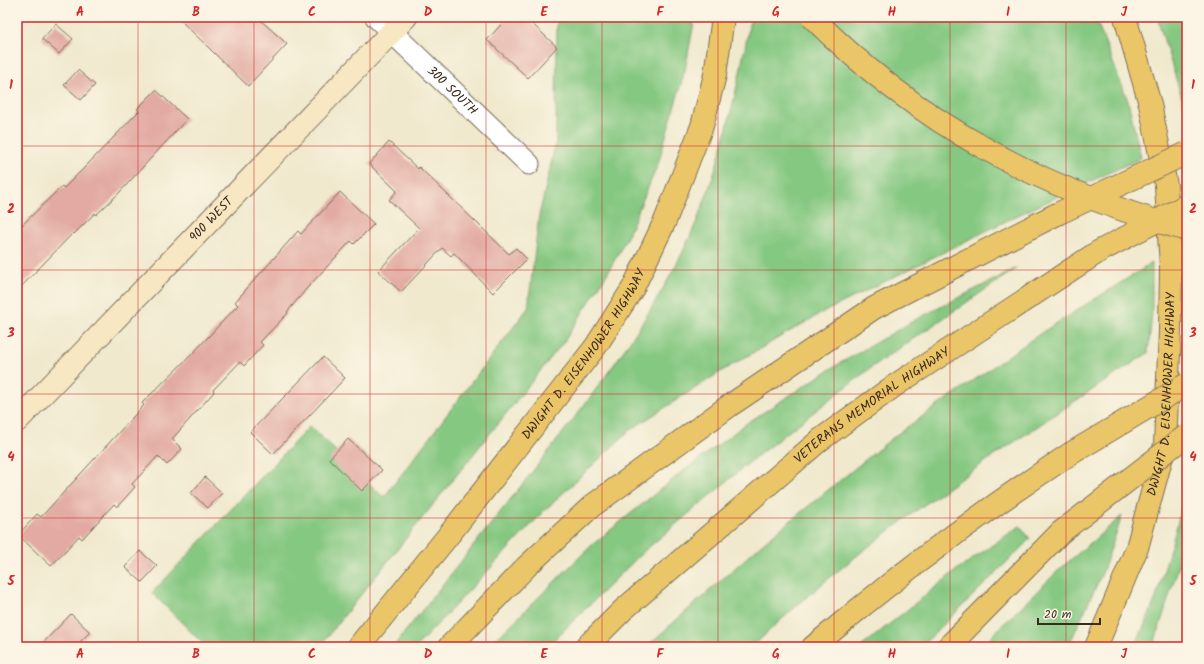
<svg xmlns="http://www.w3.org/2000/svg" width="1204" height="664" viewBox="0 0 1204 664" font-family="Kalam,sans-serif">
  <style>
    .green { fill: #85c881; stroke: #607950 }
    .building { fill: #e2aaa2 }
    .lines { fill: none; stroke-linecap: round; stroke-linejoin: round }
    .street-casing { stroke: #7a6d5c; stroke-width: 23 }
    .secondary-casing { stroke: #7a6d5c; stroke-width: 24 }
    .highway-casing { stroke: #7a6d5c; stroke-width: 24 }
    .street { stroke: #fff; stroke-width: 21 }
    .secondary { stroke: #f7e8c3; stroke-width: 22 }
    .highway { stroke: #ebc669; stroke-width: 22 }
    .highway-bridge-casing { stroke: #7a6d5c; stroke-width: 24; stroke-linecap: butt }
    .highway-bridge { stroke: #ebc669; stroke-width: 22 }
    .grid { fill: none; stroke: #d62828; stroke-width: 1; stroke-opacity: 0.55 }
    .labels { text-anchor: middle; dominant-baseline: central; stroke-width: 3.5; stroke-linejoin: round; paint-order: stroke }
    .street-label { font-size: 13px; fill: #3b2a1e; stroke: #fcf5e5 }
    .neatline { fill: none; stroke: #d62828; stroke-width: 1.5 }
    .grid-label { font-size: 13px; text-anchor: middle; font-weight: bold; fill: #d62828 }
  </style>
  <rect width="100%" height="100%" fill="#fcf5e5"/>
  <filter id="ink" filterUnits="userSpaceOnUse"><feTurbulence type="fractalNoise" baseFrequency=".025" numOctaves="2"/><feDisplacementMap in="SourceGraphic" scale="8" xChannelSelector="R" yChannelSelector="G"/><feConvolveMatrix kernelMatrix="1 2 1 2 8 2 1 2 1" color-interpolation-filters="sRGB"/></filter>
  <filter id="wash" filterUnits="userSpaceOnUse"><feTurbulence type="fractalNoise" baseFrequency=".012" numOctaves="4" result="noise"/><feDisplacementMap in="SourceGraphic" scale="16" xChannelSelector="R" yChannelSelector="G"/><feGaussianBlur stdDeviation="0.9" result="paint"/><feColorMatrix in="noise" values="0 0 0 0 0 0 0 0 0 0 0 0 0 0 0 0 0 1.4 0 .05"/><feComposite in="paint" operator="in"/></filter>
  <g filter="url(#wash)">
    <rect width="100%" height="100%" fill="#f0e9ce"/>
    <path class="green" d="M557 17H695L685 70 658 164 627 237 607 274 565 340 319 647H206L152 593 310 426 382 496H385L528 308 539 216 556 142Z
      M751 17H1095L1128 101 1141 158 1014 217 818 315 725 369 630 430 544 511 416 647H393C438 590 484 533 529 476 581 410 635 342 675 267 716 192 735 100 751 17Z
      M1157 17H1187V108H1185Z
      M1152 263V313L1148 353C1011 444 870 533 752 647H646L763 543 896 435 1041 333Z
      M1017 268 872 367 757 456 643 552 547 647H488L592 545 672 480 747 423 832 368 913 321Z
      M1187 482V540L1153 647H1135L1156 598 1178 522Z
      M1122 516 1103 571 1068 647H980L1061 568Z
      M1020 526 1030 539 921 647H861L958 569Z"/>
    <g id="blocks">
      <path class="building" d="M177 17H257L287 44 248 86Z
        M508 17H525L557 47 528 78 487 40Z
        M56 24 73 39 59 54 42 39Z
        M78 70 95 85 81 100 64 85Z
        M156 90 187 119 119 193 96 215 95 213 74 234 73 233 17 291V230L62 186 64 188 85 167 139 111 137 109Z
        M389 142 418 169 419 167 509 254 516 248 527 259 493 293 454 253 451 256 442 248 401 292 378 271 419 228 389 200 397 191 369 164Z
        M340 192 374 224 354 244 351 241 308 287 287 312 288 313 260 342 263 345 244 366 240 362 213 390 214 392 172 439 182 449 167 465 158 456 132 484 135 487 117 507 114 504 82 539 79 536 51 566 18 535 37 514 41 517 144 405 142 403 194 352 238 305 235 302 298 231 301 234Z
        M323 357 345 378 273 454 250 432Z
        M348 439 382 470 362 491 329 459Z
        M205 477 222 493 208 508 191 493Z
        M140 551 157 566 142 582 125 567Z
        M71 614 90 632 75 647H39Z"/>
    </g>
  </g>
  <g filter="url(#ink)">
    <use href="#blocks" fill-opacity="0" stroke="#7a6d5c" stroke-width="1"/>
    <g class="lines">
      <defs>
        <g id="street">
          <path id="s1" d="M376 17 529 164"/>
        </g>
        <g id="secondary">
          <path id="s2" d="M17 421 406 17"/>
        </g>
        <g id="highway">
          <path id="s3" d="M358 647 452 531 596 346 633 288 665 221 702 126 715 75 723 17"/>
          <path d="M449 647 526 567 592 506 729 406 874 308 1057 214"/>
          <path id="s4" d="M586 647 623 610 820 440 894 386 1098 252"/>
          <path d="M813 647C895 577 980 513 1070 454"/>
          <path d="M948 647 1061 532"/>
          <path id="s5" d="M1096 647 1137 548 1165 445 1170 331 1171 267 1166 185 1150 104 1125 17"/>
        </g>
      </defs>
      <use href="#street" class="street-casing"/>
      <use href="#secondary" class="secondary-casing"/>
      <use href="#highway" class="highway-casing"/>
      <use href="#street" class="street"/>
      <use href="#secondary" class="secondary"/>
      <use href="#highway" class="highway"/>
      <defs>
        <path id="highway-bridge" d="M812 17C918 124 1043 190 1187 230
          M1057 214 1187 153
          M1098 252 1187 205
          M1070 454 1187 384
          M1061 532 1187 435"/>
      </defs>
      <use href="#highway-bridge" class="highway-bridge-casing"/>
      <use href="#highway-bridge" class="highway-bridge"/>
    </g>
  </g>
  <path class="grid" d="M138 17V647M254 17V647M370 17V647M486 17V647M602 17V647M718 17V647M834 17V647M950 17V647M1066 17V647M17 146H1187M17 270H1187M17 394H1187M17 518H1187"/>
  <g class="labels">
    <g class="street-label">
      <text stroke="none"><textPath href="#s1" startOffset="106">300 SOUTH</textPath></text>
      <text stroke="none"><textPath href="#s2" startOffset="280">900 WEST</textPath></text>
      <text stroke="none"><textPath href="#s3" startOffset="370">DWIGHT D. EISENHOWER HIGHWAY</textPath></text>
      <text stroke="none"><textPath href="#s5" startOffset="264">DWIGHT D. EISENHOWER HIGHWAY</textPath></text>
      <text stroke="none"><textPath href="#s4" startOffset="375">VETERANS MEMORIAL HIGHWAY</textPath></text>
    </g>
  </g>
  <rect width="1204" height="664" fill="none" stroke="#fcf5e5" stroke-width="44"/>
  <path d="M1038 618v6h62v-6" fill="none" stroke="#3b2a1e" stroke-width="2"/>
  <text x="1044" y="618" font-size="12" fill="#3b2a1e" stroke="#fcf5e5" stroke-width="3" paint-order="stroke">20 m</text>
  <rect x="22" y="22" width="1160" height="620" class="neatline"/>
  <g class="grid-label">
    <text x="80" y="16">A</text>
    <text x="196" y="16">B</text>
    <text x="312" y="16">C</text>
    <text x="428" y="16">D</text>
    <text x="544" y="16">E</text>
    <text x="660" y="16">F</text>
    <text x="776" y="16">G</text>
    <text x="892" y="16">H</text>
    <text x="1008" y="16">I</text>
    <text x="1124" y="16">J</text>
    <text x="11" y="89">1</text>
    <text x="1193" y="89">1</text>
    <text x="11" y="213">2</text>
    <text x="1193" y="213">2</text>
    <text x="11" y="337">3</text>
    <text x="1193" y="337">3</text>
    <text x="11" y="461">4</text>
    <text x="1193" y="461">4</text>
    <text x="11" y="585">5</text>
    <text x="1193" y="585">5</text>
    <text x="80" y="658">A</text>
    <text x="196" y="658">B</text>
    <text x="312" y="658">C</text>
    <text x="428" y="658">D</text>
    <text x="544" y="658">E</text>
    <text x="660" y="658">F</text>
    <text x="776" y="658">G</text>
    <text x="892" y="658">H</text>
    <text x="1008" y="658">I</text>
    <text x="1124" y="658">J</text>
  </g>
</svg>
